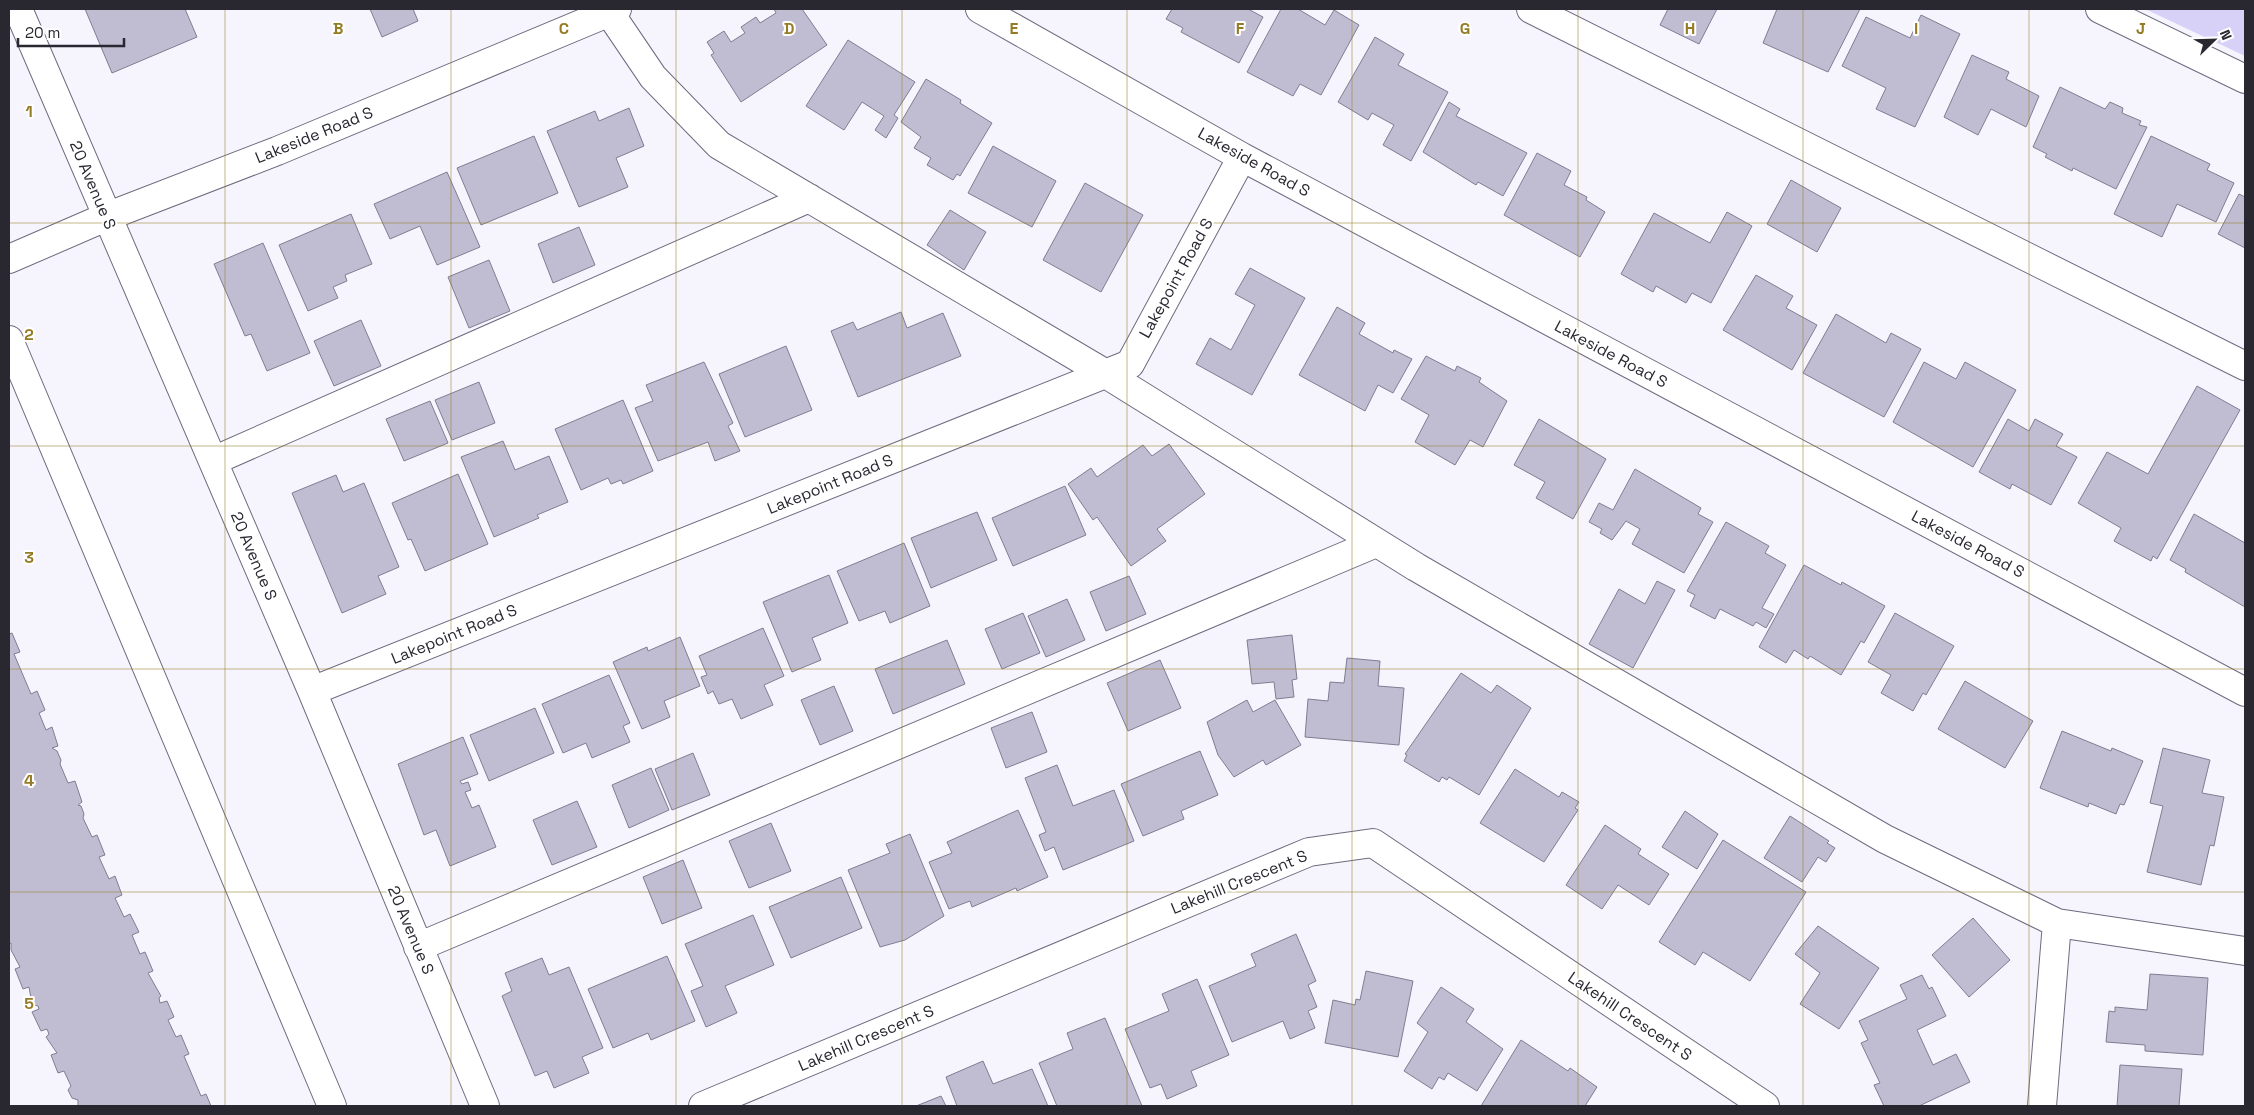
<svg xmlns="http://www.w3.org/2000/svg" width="2254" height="1115" viewBox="0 0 2254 1115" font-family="'Space Grotesk',sans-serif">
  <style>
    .green { fill: #d7d1f8 }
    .building { fill: #c0bdd3; stroke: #807d92 }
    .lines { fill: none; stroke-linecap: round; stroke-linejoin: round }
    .minor-casing { stroke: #6e6b7f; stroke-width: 30 }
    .minor { stroke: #fff; stroke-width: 28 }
    .grid { fill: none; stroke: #957c24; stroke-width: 1; stroke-opacity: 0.55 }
    .labels { text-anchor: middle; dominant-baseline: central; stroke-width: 4; stroke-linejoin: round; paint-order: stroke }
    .street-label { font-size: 16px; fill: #292730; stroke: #fff }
    .grid-label { font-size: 16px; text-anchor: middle; font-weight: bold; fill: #957c24; stroke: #fff; stroke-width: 4; stroke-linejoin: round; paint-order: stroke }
  </style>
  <rect width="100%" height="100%" fill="#f6f5fe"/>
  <path class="green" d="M2145 9H2245V56Z"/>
  <path class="building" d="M85 9H185L197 37 112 73Z
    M370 9H413L418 21 382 37Z
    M774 9H802L827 45 741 102 711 55 714 53 707 42 724 31 731 42 745 33 741 27 756 17 760 23 776 13Z
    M1172 9H1248L1263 17 1239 63 1181 32 1183 28 1166 19Z
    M1281 9H1298L1325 25 1334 10 1359 25 1321 95 1300 84 1293 96 1247 72Z
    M1668 9H1717L1699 44 1660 25Z
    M1777 9H1860L1828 72 1763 43Z
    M1921 15 1960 34 1915 127 1876 109 1886 88 1842 66 1866 17 1910 38Z
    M1375 37 1404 54 1398 65 1448 92 1411 161 1383 145 1394 125 1372 113 1368 120 1338 102Z
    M848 40 915 82 894 115 898 118 886 138 875 130 884 116 862 102 844 130 806 106Z
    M1972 55 2009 72 2006 79 2039 96 2026 127 1991 109 1978 135 1944 117Z
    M926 79 961 100 960 103 992 123 960 176 957 174 953 180 927 165 931 158 914 148 921 137 901 122Z
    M2060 87 2105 109 2110 102 2123 108 2122 113 2141 121 2139 125 2147 127 2116 189 2073 168 2072 171 2045 157 2047 154 2033 147Z
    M1449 102 1460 109 1456 116 1527 153 1503 196 1478 182 1476 185 1423 152Z
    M629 108 644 146 616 158 628 187 579 207 547 131 595 111 599 121Z
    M534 136 558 193 481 225 457 168Z
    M2151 136 2210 164 2207 170 2234 183 2216 222 2177 204 2162 237 2114 214Z
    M993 146 1056 181 1032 227 968 193Z
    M1537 153 1571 171 1564 185 1587 197 1586 200 1605 212 1580 257 1504 215Z
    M447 172 480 247 437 265 420 226 390 239 374 204Z
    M1791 180 1841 208 1817 252 1767 224Z
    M1085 183 1143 215 1101 292 1043 260Z
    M2239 194 2245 197V248L2218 234Z
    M950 210 986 232 964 270 927 245Z
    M1727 212 1752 226 1711 303 1692 293 1686 303 1656 286 1653 292 1621 274 1654 213 1710 243Z
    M351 214 372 264 345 275 347 281 333 287 338 298 308 311 279 245Z
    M579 227 595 265 553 283 538 244Z
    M263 243 310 353 267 371 251 334 245 336 214 264Z
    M489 260 510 311 469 328 448 277Z
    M1250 268 1305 298 1252 395 1196 364 1210 338 1231 350 1255 305 1235 294Z
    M1756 275 1793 296 1786 308 1817 325 1792 370 1723 330Z
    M1337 307 1365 323 1359 334 1393 353 1394 350 1412 359 1393 393 1378 385 1365 411 1299 375Z
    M901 312 907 328 943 313 961 356 858 397 831 331 853 322 857 330Z
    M1836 314 1886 343 1891 333 1921 349 1884 417 1803 373Z
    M361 320 381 366 334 386 314 341Z
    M786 346 812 410 745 437 719 374Z
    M1426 356 1455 371 1457 366 1481 378 1479 382 1507 401 1483 447 1470 440 1455 465 1415 442 1429 415 1401 399Z
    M704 362 733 423 728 426 740 451 715 461 708 442 658 461 635 408 653 401 646 385Z
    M1924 362 1956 379 1965 362 2016 390 1973 467 1893 422Z
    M479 382 495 423 452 440 435 400Z
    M2197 386 2240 410 2157 559 2153 556 2151 561 2114 541 2121 528 2078 503 2107 452 2148 474Z
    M623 400 653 471 623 484 621 480 611 484 608 478 581 490 555 429Z
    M430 401 448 443 404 461 386 419Z
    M1539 419 1606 459 1573 519 1536 498 1545 482 1514 465Z
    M2008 419 2029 431 2035 419 2063 434 2056 446 2077 457 2051 505 2012 484 2010 489 1979 472Z
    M503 441 515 470 549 456 568 502 537 515 539 518 494 537 461 457Z
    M1169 444 1205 494 1157 529 1166 541 1131 566 1097 517 1093 520 1068 484 1091 468 1097 477 1143 445 1152 456Z
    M1635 469 1701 508 1698 514 1713 522 1684 573 1632 544 1640 529 1626 521 1612 540 1600 533 1602 529 1589 522 1599 503 1613 510Z
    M458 474 488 544 425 571 411 539 408 540 392 503Z
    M336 475 343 492 364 483 399 567 378 576 386 594 342 613 292 493Z
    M1065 486 1086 535 1013 566 992 518Z
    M977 512 997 560 931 588 911 538Z
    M2194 514 2245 543V607L2185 572 2186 569 2170 560Z
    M1726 522 1769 546 1765 553 1786 565 1762 608 1774 614 1766 628 1756 622 1753 626 1720 609 1715 619 1690 606 1695 595 1687 591Z
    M904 543 930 606 890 623 885 611 859 621 837 571Z
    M1804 565 1841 585 1842 582 1885 606 1864 643 1861 641 1841 675 1810 656 1808 659 1794 650 1786 663 1759 647Z
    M829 575 848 623 812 638 821 660 792 672 763 602Z
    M1129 576 1146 614 1106 631 1090 592Z
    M1657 581 1675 590 1633 668 1589 644 1619 589 1645 604Z
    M1067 599 1085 640 1046 657 1028 616Z
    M1023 613 1040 653 1002 669 985 629Z
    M1895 613 1954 646 1926 695 1923 693 1913 711 1881 693 1891 675 1868 662Z
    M763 628 784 676 764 685 773 705 741 719 732 699 719 704 713 691 708 694 701 677 707 675 699 656Z
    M12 633 20 652 14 654 31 694 37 691 45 710 39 713 46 730 52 727 58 746 52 748 57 751 61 760 60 764 68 783 75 781 82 802 78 805 81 806 84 814 83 818 92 837 97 835 105 855 99 857 109 879 115 876 122 895 115 898 124 917 130 914 139 932 132 935 140 954 145 952 153 971 148 973 161 996 159 998 160 1003 167 1001 174 1017 168 1020 176 1037 181 1035 189 1054 184 1056 201 1096 206 1094 211 1106H78V1100L72 1098 68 1090 71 1086 64 1071 58 1073 51 1055 57 1053 46 1037 49 1034 47 1029 41 1031 32 1012 39 1009 38 1006 32 1004 29 987 23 989 15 969 20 967 11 950V943L9 944V634Z
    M1292 635 1297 679 1292 680 1294 697 1276 699 1274 682 1252 684 1247 640Z
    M680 637 700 686 664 701 670 717 642 729 613 662 647 647 648 651Z
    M947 640 965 684 893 714 875 669Z
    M1347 658 1380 661 1378 686 1404 688 1399 745 1305 737 1308 699 1328 701 1330 682 1344 683Z
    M1160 660 1181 708 1128 731 1107 683Z
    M1461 673 1491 693 1497 685 1531 708 1479 795 1449 777 1447 780 1442 777 1439 782 1404 761 1407 755 1405 754Z
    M609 675 630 723 623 726 630 742 592 758 586 743 563 753 542 704Z
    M1965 681 2033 721 2005 768 1938 729Z
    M834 686 853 731 820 745 801 700Z
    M1247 700 1253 712 1275 700 1301 745 1266 765 1263 760 1234 777 1218 755 1207 722Z
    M535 708 554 753 489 781 470 735Z
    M1032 712 1047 752 1006 768 991 728Z
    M2062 731 2111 751 2112 748 2143 761 2124 805 2120 804 2116 814 2089 803 2088 807 2040 788Z
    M463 737 478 774 460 781 462 784 468 782 471 790 465 792 472 808 479 805 496 847 450 866 436 830 424 835 398 764Z
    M2163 748 2210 760 2202 793 2224 797 2214 846 2210 845 2201 885 2147 872 2163 806 2150 803Z
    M1200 751 1218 795 1181 811 1184 819 1143 836 1121 784Z
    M693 753 710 795 672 810 655 769Z
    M1057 765 1073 806 1114 790 1134 841 1063 870 1054 847 1045 851 1039 835 1046 832 1025 778Z
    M651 768 669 810 629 828 612 785Z
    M1515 769 1559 797 1562 792 1579 802 1575 808 1578 810 1544 862 1480 823Z
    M577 801 597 847 552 865 533 820Z
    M1018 810 1048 877 1017 891 1016 888 972 907 970 901 949 909 929 862 952 853 947 842Z
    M1685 811 1718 834 1697 869 1662 847Z
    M1790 816 1829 841 1827 843 1835 848 1826 862 1818 857 1802 882 1764 858Z
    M771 823 791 871 749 888 729 841Z
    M1605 825 1641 849 1638 854 1669 874 1649 905 1618 885 1602 909 1566 885Z
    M910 834 944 916 905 940 880 947 848 870 890 853 886 844Z
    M1723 840 1806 892 1750 981 1703 952 1695 965 1659 942Z
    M683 860 702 908 662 924 643 877Z
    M841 877 862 928 791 958 769 907Z
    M753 915 774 965 725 986 737 1013 706 1027 691 991 703 986 685 944Z
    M1973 918 2010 960 1969 997 1932 955Z
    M1818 926 1879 968 1839 1029 1800 1004 1820 973 1795 954Z
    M1296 934 1316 981 1308 985 1317 1007 1308 1011 1315 1028 1290 1039 1283 1021 1232 1042 1209 986 1256 966 1251 954Z
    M667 956 695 1021 651 1040 648 1033 613 1048 588 989Z
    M542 958 549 975 569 967 603 1048 582 1057 589 1073 554 1088 547 1071 535 1076 502 996 512 991 505 973Z
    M1366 971 1413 981 1398 1057 1325 1043 1333 1000 1355 1005 1356 999 1360 1000Z
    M2150 974 2208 978 2203 1055 2145 1051V1045L2106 1042 2109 1011 2115 1012V1007L2147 1010Z
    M1922 975 1929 989 1932 987 1946 1016 1917 1030 1933 1065 1956 1054 1970 1082 1919 1106H1884L1874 1085 1880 1083 1861 1043 1868 1040 1859 1021 1907 999 1900 985Z
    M1197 979 1229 1055 1191 1071 1197 1086 1167 1099 1161 1084 1150 1088 1125 1029 1169 1011 1162 994Z
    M1441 987 1474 1009 1466 1022 1503 1049 1477 1091 1448 1073 1444 1080 1439 1077 1432 1089 1404 1071 1428 1032 1417 1023Z
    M1105 1018 1142 1106H1057L1039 1063 1073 1049 1067 1033Z
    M1521 1040 1568 1071 1570 1068 1597 1087 1585 1106H1481Z
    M983 1061 993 1084 1032 1069 1048 1106H957L946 1077Z
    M2120 1065 2182 1069 2179 1106H2117Z
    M941 1096 946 1106H916Z"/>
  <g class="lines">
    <defs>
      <path id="minor" d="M18 9 312 691 485 1106
        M980 9 1242 157 2245 692
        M1531 9 2245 366
        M2100 9 2245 79
        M609 12 653 77 719 145 1106 374 1416 567 1885 839 2057 923 2245 951
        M9 259 106 217 277 151 617 9
        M9 340 332 1106
        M213 461 809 198
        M312 691 1130 364 1242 157
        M418 947 1376 543
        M703 1106 1309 852 1373 843 1765 1106
        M2042 1106 2057 923"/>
    </defs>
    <use href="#minor" class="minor-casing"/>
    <use href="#minor" class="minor"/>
  </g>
  <path class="grid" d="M225 9V1106M451 9V1106M676 9V1106M902 9V1106M1127 9V1106M1352 9V1106M1578 9V1106M1803 9V1106M2029 9V1106M9 223H2245M9 446H2245M9 669H2245M9 892H2245"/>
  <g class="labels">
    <g class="street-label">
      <text transform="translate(314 135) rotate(-22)">Lakeside Road S</text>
      <text transform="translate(1254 162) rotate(29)">Lakeside Road S</text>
      <text transform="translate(93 185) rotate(67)">20 Avenue S</text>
      <text transform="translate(1176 278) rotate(-61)">Lakepoint Road S</text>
      <text transform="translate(1611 354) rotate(28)">Lakeside Road S</text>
      <text transform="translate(830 484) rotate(-22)">Lakepoint Road S</text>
      <text transform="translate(1968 544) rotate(28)">Lakeside Road S</text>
      <text transform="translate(254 556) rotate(67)">20 Avenue S</text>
      <text transform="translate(454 634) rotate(-22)">Lakepoint Road S</text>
      <text transform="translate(1239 882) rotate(-22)">Lakehill Crescent S</text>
      <text transform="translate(411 930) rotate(67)">20 Avenue S</text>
      <text transform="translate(1630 1016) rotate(34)">Lakehill Crescent S</text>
      <text transform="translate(866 1038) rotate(-23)">Lakehill Crescent S</text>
    </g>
  </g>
  <g class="grid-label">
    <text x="338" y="34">B</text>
    <text x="564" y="34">C</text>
    <text x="789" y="34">D</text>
    <text x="1014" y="34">E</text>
    <text x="1240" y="34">F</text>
    <text x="1465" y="34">G</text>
    <text x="1690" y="34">H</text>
    <text x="1916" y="34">I</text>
    <text x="2141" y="34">J</text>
    <text x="29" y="117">1</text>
    <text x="29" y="340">2</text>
    <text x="29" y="563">3</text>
    <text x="29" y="786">4</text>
    <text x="29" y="1009">5</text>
  </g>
  <rect width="2254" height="1115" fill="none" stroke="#292730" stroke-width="20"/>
  <g transform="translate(2214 40) rotate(67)" stroke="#ffffff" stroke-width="4" paint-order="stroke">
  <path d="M0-4L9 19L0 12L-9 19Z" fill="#292730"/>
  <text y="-8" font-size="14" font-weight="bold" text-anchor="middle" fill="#292730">N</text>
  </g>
  <path d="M18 38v8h106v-8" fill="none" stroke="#292730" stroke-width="2.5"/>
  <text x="25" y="38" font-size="15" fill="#292730" stroke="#ffffff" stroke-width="4" paint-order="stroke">20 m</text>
</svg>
